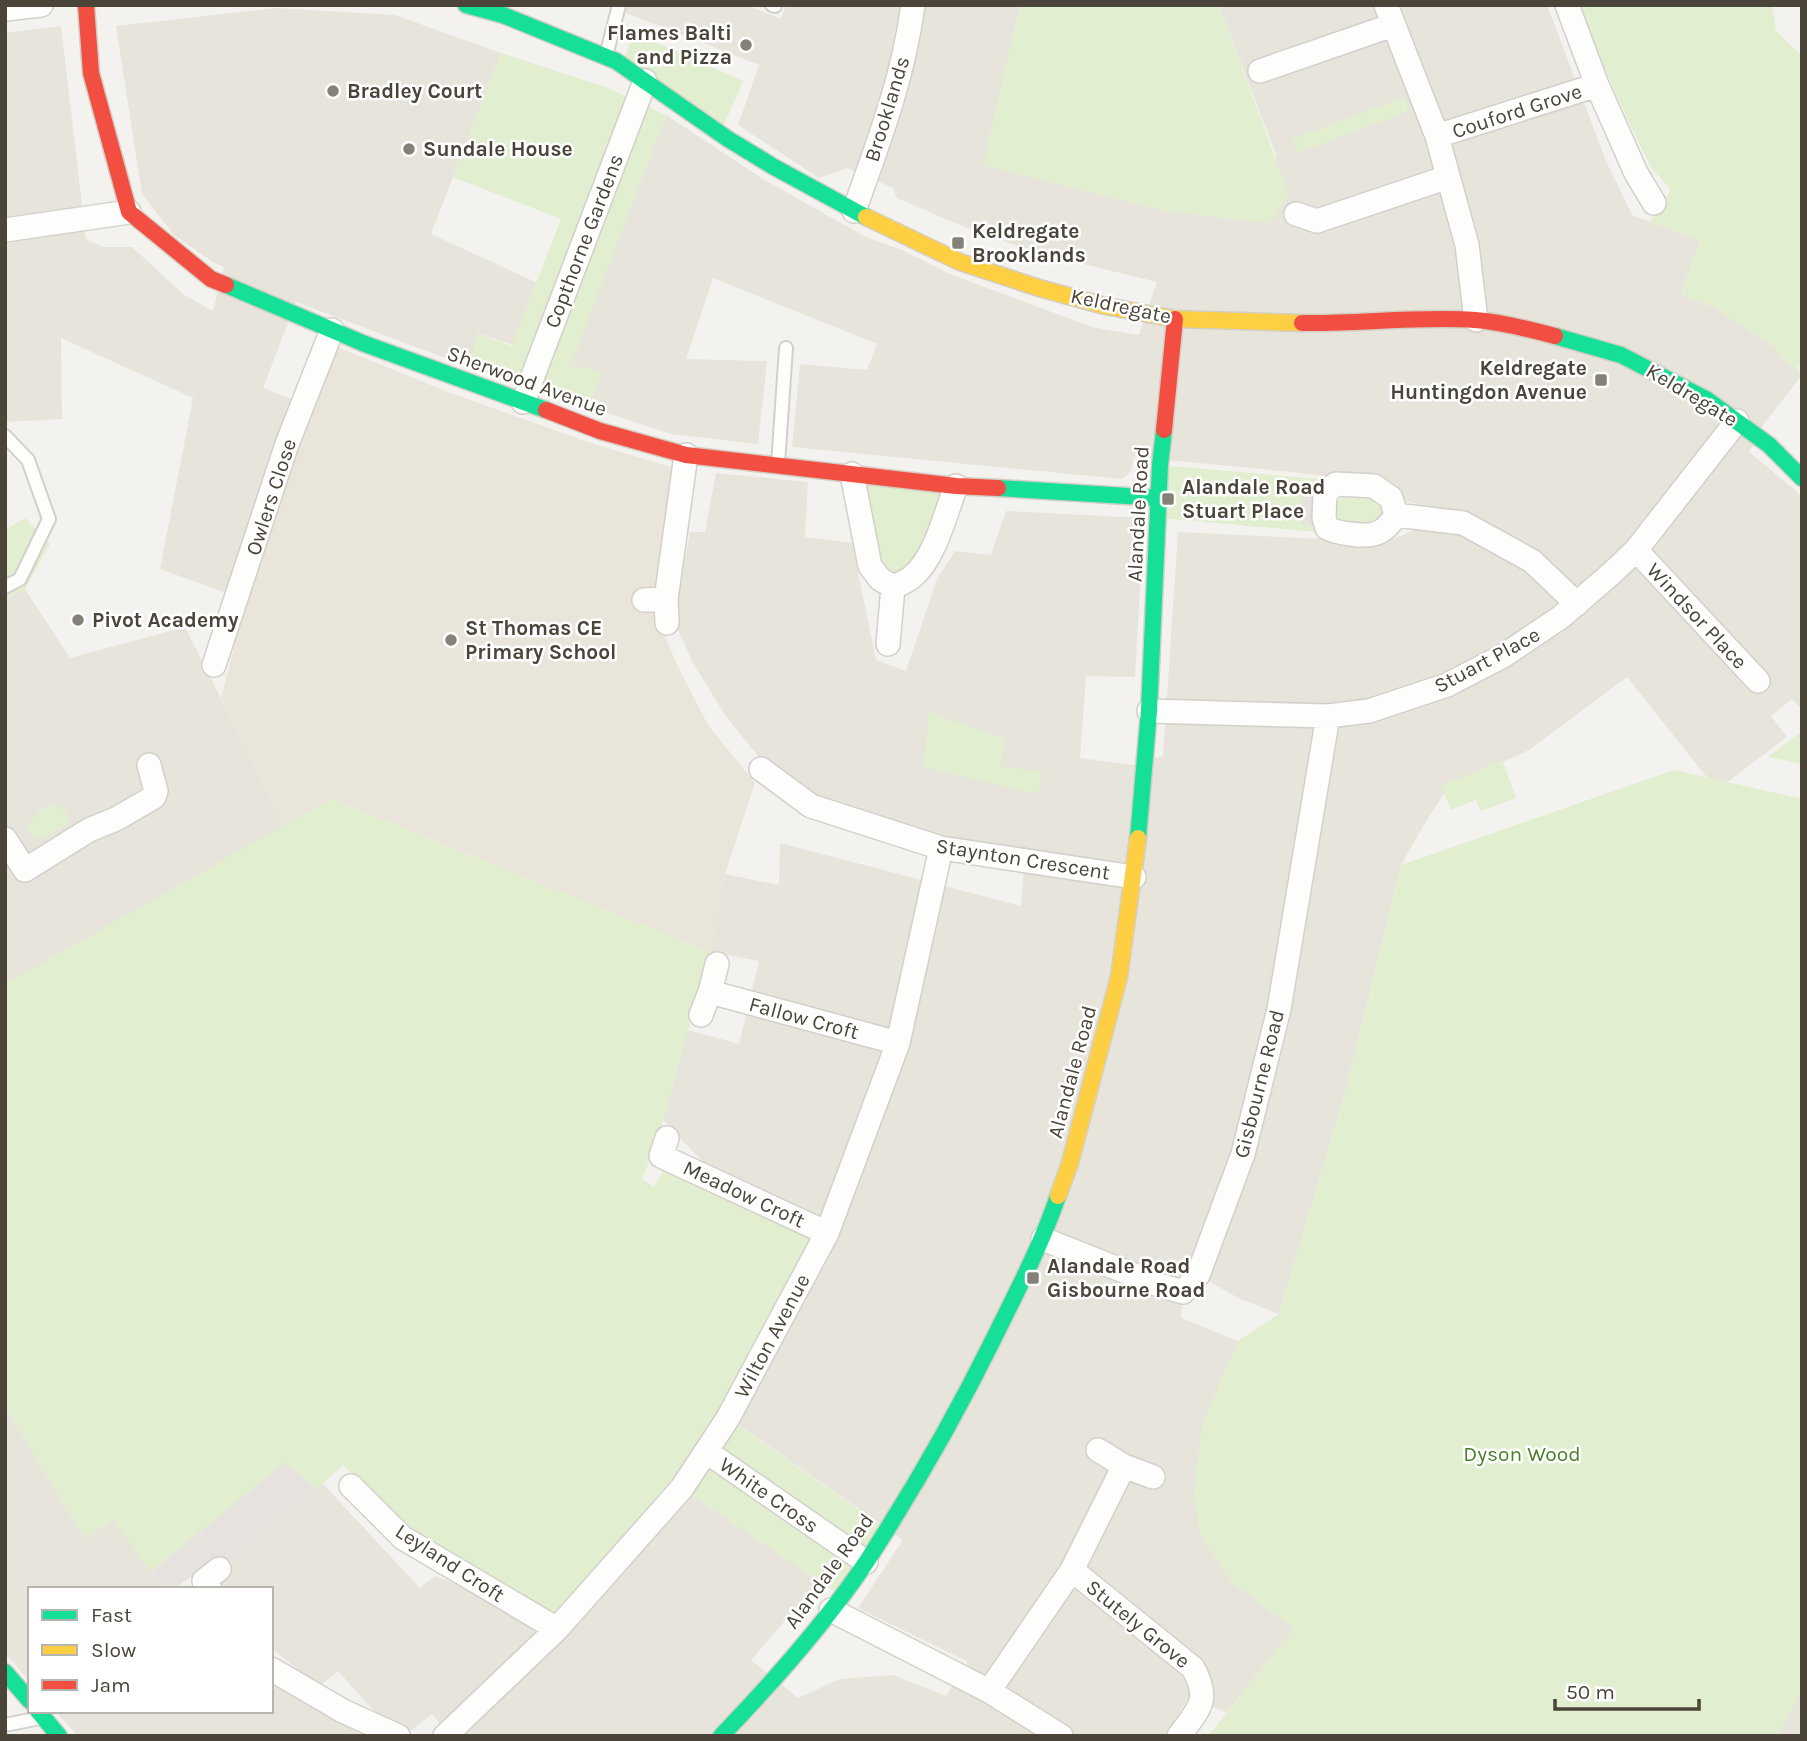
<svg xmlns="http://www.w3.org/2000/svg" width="1807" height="1741" viewBox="0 0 1807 1741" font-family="Karla,sans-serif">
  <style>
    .residential { fill: #e7e4dc }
    .education { fill: #eae5da }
    .green { fill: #e1eecf }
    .parking { fill: #e6e3df }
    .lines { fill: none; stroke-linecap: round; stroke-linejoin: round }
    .lane-casing { stroke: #d2d0cb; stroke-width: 16 }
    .street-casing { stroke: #d2d0cb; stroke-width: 26 }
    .fast-casing { stroke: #d3cfc5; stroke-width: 19 }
    .slow-casing { stroke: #d3cfc5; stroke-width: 19 }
    .jam-casing { stroke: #d3cfc5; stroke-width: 19 }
    .lane { stroke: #fdfdfc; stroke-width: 12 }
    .street { stroke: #fdfdfc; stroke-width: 23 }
    .fast { stroke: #16e098; stroke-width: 16 }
    .slow { stroke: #ffcf43; stroke-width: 16 }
    .jam { stroke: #f24e42; stroke-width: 16 }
    .poi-dot { fill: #868178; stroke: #fff; stroke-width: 2.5 }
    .labels { text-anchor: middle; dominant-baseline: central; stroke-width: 5; stroke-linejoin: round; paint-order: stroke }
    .poi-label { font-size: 21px; font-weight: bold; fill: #4b4439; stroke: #fff; text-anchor: start }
    .street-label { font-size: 21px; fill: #4b4439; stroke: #fff }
    .park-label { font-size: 21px; fill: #4a7f2a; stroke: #fff }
  </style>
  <rect width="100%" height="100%" fill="#f4f2ee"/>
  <path class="residential" d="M622 5H747L781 19 786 5H1020L984 165 1171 212 1270 223 1276 155 1219 5H1547L1606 161 1632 215 1700 240 1681 294 1715 308 1772 345 1801 376 1763 425 1749 452 1795 490 1802 498V710L1792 699 1771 716 1787 737 1717 790 1627 677 1529 750 1448 788 1428 818 1401 865 1346 1090 1279 1314 1240 1299 1198 1275 1183 1292 1181 1318 1238 1341 1202 1426 1232 1582 1294 1629 1226 1713 1190 1696 1165 1736H450L432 1714 405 1735 383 1721 338 1671 319 1687 271 1648V1589H217L225 1565 323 1484 420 1588 435 1576 465 1587 561 1642 689 1493 819 1581 751 1660 798 1698 840 1679 893 1675 946 1696 968 1662 858 1608 903 1540 736 1423 831 1254 809 1210 703 1162 663 1120 688 1030 739 1044 759 961 710 952 725 874 779 885 780 843 1021 906 1025 850 944 840 815 798 766 766 725 715 692 661 674 621 690 532H705L716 473 808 482 805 537 852 543 876 660 906 671 937 579 955 551 991 555 1006 511 1144 518 1135 677 1086 676 1080 758 1134 765 1163 756 1178 532 1387 542 1419 528 1466 514 1404 501 1390 485 1292 472 1134 457 1131 471 1122 479 792 447 800 364 867 370 877 344 713 278 686 359 767 361 758 444 671 434 589 407 601 372 571 365 478 333 469 367 296 302 263 388 293 400 232 595 160 569 193 398 61 338 62 419 5 422V33L61 26 86 239 103 247H132L183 294 213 311 224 267 214 263 174 235 142 194 116 26 275 8 395 15 501 53 431 234 592 308 666 115 763 179 866 237 902 250 950 274 1092 327 1139 335 1157 282 1030 251 957 224 897 198 893 188 847 168 819 178 738 125 759 65 621 11Z
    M25 589 70 658 185 627 287 829 5 986V600Z
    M5 1406 85 1539 113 1519 166 1589H30V1682L5 1653Z
    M1802 1682V1736H1770Z
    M271 1683 364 1736H78L55 1711H271Z"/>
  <path class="education" d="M335 346 448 392 588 442 677 469 661 591H636V611L655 613 678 667 708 725 755 783 725 874 710 952 331 799 287 829 221 698 244 609 294 446Z"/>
  <path class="green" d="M1020 5H1219L1289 195 1270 223 1171 212 983 165Z
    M1580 5H1772L1776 31 1802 56V369L1797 364 1801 376 1772 345 1715 308 1681 294 1700 240 1650 222 1671 190 1652 169 1635 135 1607 74Z
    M633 32 743 81 724 125 625 58Z
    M501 53 608 88 666 115 571 365 602 372 589 407 469 367 477 333 512 346 561 219 453 177Z
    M1405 97 1409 111 1297 153 1292 139Z
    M1160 465 1320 479 1319 490 1304 488 1301 524 1318 526 1317 532 1158 518Z
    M852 474 956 486 922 567 880 579Z
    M1343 498 1372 499 1381 503 1384 512 1380 520C1368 524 1346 523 1334 516V501Z
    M25 518 50 544 25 589 5 600V530Z
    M929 712 1005 739 1000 766 1042 771 1039 791 1033 793 924 767Z
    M1802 731V764L1768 757Z
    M1502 760 1516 798 1481 811 1476 800 1451 810 1441 786Z
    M1674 770 1802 799V1692L1777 1736H1208L1294 1629 1232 1582 1200 1535 1194 1490 1202 1426 1238 1341 1279 1314 1346 1090 1401 865Z
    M331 799 710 952 656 1145 642 1179 654 1187 663 1171 813 1240 699 1447 554 1619 405 1529 343 1465 317 1489 285 1463 151 1572 113 1519 85 1539 5 1406V984Z
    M50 805H59L68 815V824L41 839 33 835 27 826 41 809Z
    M728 1418 886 1529 841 1596 689 1493Z"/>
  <path class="parking" d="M1303 488 1319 490 1318 526 1301 525Z
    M285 1462 317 1489 225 1565 199 1572 173 1589H166L151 1572Z"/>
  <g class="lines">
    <defs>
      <path id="lane" d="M772 5 775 6
        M606 56 619 5
        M5 436 28 460 49 519 20 579 5 587
        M778 464 786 348
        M5 1725 40 1718"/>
      <path id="street" d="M1386 5 1437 136 1467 245 1476 320
        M1567 5 1597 85
        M5 9 41 5
        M1260 71 1393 25
        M1437 136 1597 85 1636 173 1654 203
        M854 211C879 141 903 79 913 5
        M1296 214 1317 221 1448 177
        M5 230 129 212
        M523 402 645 81
        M852 474 870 566 880 579 893 587C900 584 908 581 913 576 935 558 946 512 956 486
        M1396 515 1391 498 1374 486 1336 484 1325 493 1324 518 1327 528C1336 533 1364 537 1374 534 1384 532 1391 523 1396 515L1463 523 1532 561 1577 604
        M1636 550 1758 681
        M644 600 666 599
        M667 623 666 599 686 455
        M888 644 893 587
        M214 665 287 444 332 330
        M1149 711 1328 716 1369 711 1447 685 1503 656 1561 617 1612 573 1636 550 1737 421
        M761 769 811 806 941 848 1134 877
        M5 839 25 870 89 830 116 819 154 797 156 791 149 765
        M717 964 710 992 898 1043
        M701 1015 710 992
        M667 1138 661 1156 827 1233
        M1043 1239 1159 1285 1183 1292 1198 1275 1243 1154 1279 1009 1328 716
        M1098 1450 1124 1466
        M707 1452 866 1562
        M1153 1477 1124 1466 1072 1570 1193 1668C1211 1701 1199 1708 1179 1736
        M351 1486 403 1538 557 1629
        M210 1589 204 1581 219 1569
        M831 1610 989 1691 1061 1736
        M271 1669 343 1711 398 1736
        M989 1691 1072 1570
        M445 1736 557 1629 682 1488 728 1418 827 1233 898 1043 941 848"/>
      <path id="fast" d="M466 5 503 15 616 61 728 139 774 167 866 217
        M226 285 365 344 546 410
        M1555 336 1621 355 1706 399 1769 445 1802 478
        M998 488 1159 498
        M1138 838 1149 711 1160 465 1164 430
        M5 1672 30 1701
        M38 1711 59 1736
        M721 1736C773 1682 825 1624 867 1561 913 1490 955 1417 993 1340 1016 1293 1041 1246 1058 1196"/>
      <path id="slow" d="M866 217 960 262 1039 288 1105 306 1175 319 1302 323
        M1058 1196 1070 1163 1119 977 1138 838"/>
      <path id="jam" d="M86 5 91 73 129 212 211 279 226 285
        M1302 323C1360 324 1417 316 1475 320 1502 322 1529 329 1555 336
        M546 410 600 431 686 455 956 486 998 488
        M1164 430 1175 319"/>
    </defs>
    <use href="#lane" class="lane-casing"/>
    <use href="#street" class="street-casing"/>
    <use href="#fast" class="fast-casing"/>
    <use href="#slow" class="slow-casing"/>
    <use href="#jam" class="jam-casing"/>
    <use href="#lane" class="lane"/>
    <use href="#street" class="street"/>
    <use href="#fast" class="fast"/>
    <use href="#slow" class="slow"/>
    <use href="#jam" class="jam"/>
  </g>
  <g class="poi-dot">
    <circle cx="746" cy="45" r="7"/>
    <circle cx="333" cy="91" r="7"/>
    <circle cx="409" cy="149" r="7"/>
    <rect x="951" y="236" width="14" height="14" rx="3.5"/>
    <rect x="1594" y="373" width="14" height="14" rx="3.5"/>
    <rect x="1161" y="492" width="14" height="14" rx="3.5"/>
    <circle cx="78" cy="620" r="7"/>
    <circle cx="451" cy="640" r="7"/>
    <rect x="1026" y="1271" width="14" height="14" rx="3.5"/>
  </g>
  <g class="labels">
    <g class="poi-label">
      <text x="732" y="33" text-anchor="end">Flames Balti<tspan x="732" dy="24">and Pizza</tspan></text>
      <text x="347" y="91">Bradley Court</text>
      <text x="423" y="149">Sundale House</text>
      <text x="972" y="231">Keldregate<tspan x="972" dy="24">Brooklands</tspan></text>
      <text x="1587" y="368" text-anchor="end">Keldregate<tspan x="1587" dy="24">Huntingdon Avenue</tspan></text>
      <text x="1182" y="487">Alandale Road<tspan x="1182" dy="24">Stuart Place</tspan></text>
      <text x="92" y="620">Pivot Academy</text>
      <text x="465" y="628">St Thomas CE<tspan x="465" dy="24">Primary School</tspan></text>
      <text x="1047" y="1266">Alandale Road<tspan x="1047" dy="24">Gisbourne Road</tspan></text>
    </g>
    <g class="street-label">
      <text transform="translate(887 109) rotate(-73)">Brooklands</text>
      <text transform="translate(1517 111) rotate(-18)">Couford Grove</text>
      <text transform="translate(584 241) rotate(-69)">Copthorne Gardens</text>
      <text transform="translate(1121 306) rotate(12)">Keldregate</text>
      <text transform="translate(527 381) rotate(20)">Sherwood Avenue</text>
      <text transform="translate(1692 395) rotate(31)">Keldregate</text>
      <text transform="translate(271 497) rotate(-72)">Owlers Close</text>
      <text transform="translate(1138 514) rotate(-87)">Alandale Road</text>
      <text transform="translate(1697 616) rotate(47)">Windsor Place</text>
      <text transform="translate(1487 660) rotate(-28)">Stuart Place</text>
      <text transform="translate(1023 859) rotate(9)">Staynton Crescent</text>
      <text transform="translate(804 1018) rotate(15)">Fallow Croft</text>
      <text transform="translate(1072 1072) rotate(-75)">Alandale Road</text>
      <text transform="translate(1259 1084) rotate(-76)">Gisbourne Road</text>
      <text transform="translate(744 1194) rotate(25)">Meadow Croft</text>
      <text transform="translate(772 1336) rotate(-62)">Wilton Avenue</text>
      <text transform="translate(769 1495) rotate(35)">White Cross</text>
      <text transform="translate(450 1563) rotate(33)">Leyland Croft</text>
      <text transform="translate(829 1571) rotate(-54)">Alandale Road</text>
      <text transform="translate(1138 1624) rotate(39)">Stutely Grove</text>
    </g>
    <g class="park-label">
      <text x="1522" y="1454">Dyson Wood</text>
    </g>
  </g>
  <rect width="1807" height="1741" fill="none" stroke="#4b4439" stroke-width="14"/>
  <rect x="28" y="1587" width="245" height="126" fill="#ffffff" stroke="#b7b4b0" stroke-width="2"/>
  <rect x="42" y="1610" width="35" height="10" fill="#16e098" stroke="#b7b4b0" stroke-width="2"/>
  <text x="91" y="1622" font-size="21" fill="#4b4439">Fast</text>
  <rect x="42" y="1645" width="35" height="10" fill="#ffcf43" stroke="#b7b4b0" stroke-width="2"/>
  <text x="91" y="1657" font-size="21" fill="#4b4439">Slow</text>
  <rect x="42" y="1680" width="35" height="10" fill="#f24e42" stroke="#b7b4b0" stroke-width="2"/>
  <text x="91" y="1692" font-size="21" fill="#4b4439">Jam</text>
  <path d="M1555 1699v10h144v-10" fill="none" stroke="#4b4439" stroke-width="3.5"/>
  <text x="1566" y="1699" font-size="21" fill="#4b4439" stroke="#ffffff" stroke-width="5" paint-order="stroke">50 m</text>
</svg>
